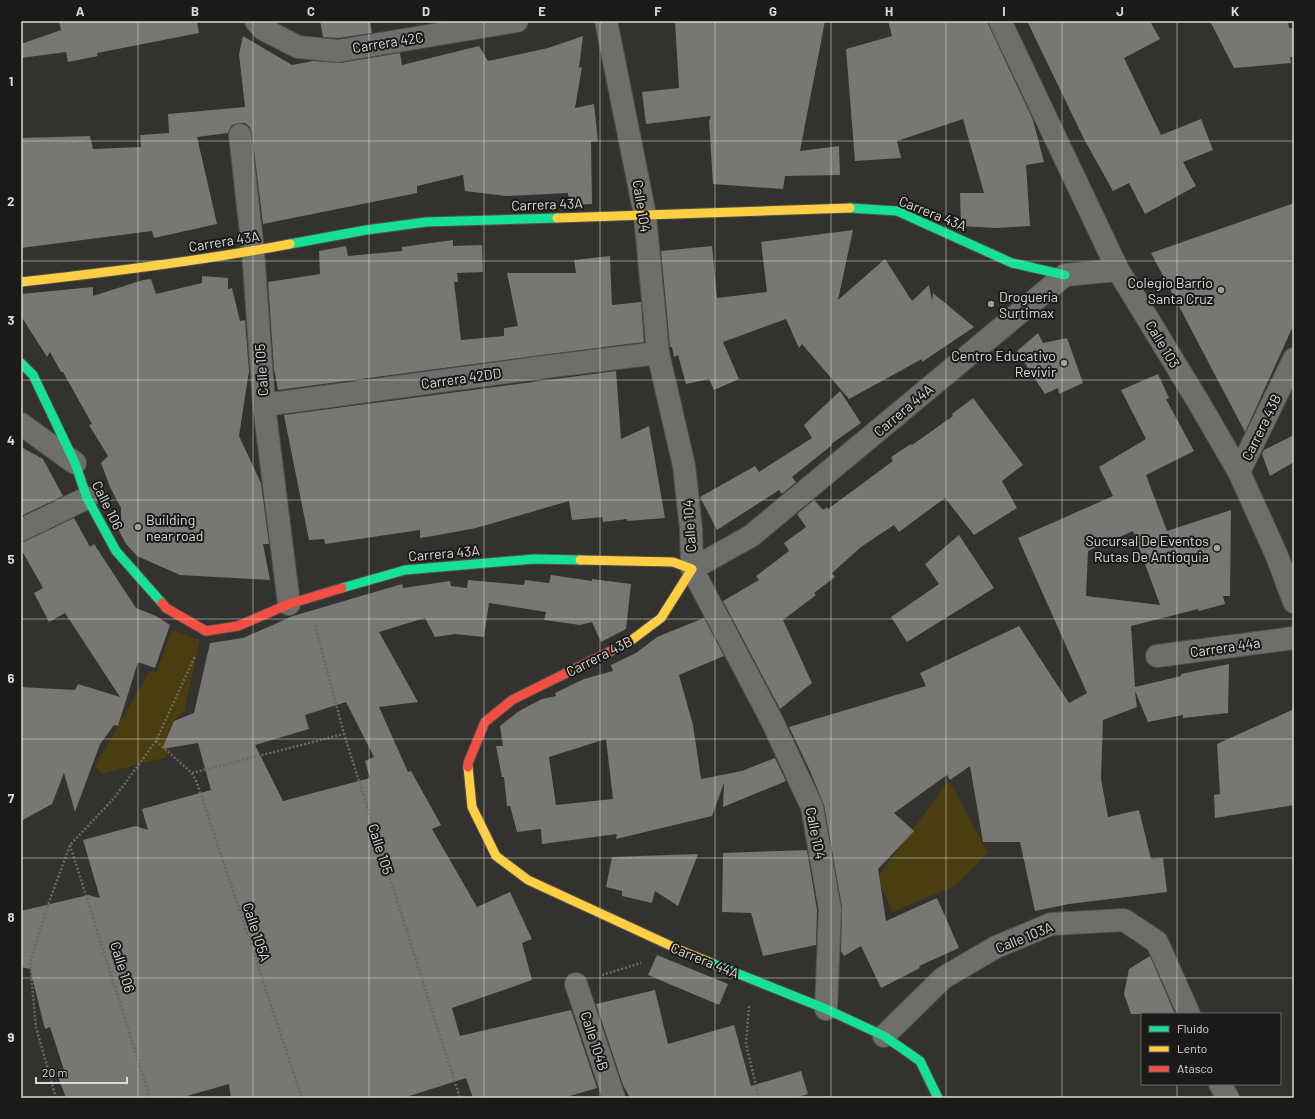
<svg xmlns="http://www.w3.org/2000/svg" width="1315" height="1119" viewBox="0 0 1315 1119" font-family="Barlow,sans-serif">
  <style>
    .green { fill: #4a3d0f }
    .building { fill: #787774; fill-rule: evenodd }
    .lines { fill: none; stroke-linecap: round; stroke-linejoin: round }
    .street-casing { stroke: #51504c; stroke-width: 24 }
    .fast-casing { stroke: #51504c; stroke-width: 11 }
    .slow-casing { stroke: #51504c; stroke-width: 11 }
    .jam-casing { stroke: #51504c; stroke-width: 11 }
    .path { stroke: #696864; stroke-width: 2.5; stroke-dasharray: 2 2; stroke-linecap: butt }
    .street { stroke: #6e6e6a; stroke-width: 22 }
    .fast { stroke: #16e098; stroke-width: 9 }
    .slow { stroke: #ffcf43; stroke-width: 9 }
    .jam { stroke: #f24e42; stroke-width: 9 }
    .grid { fill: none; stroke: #dbdad6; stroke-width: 1; stroke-opacity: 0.55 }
    .poi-dot { fill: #a09f9b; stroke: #1b1a18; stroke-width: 1.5 }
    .labels { text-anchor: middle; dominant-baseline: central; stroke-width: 4; stroke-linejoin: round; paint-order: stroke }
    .street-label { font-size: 14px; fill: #dbdad6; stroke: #1b1a18 }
    .poi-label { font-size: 14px; fill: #dbdad6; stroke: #1b1a18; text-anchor: end }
    .neatline { fill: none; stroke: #dbdad6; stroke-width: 1.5 }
    .grid-label { font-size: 13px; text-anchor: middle; font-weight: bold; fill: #dbdad6 }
  </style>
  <rect width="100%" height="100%" fill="#33322e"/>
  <path class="green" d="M172 630 200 640 184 712 174 720 167 735 168 745 167 757 102 774 95 766 149 672 157 671Z
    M949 780 988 853 955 886 893 912 877 878Z"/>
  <path class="building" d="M59 21H197L199 33 97 53 98 56 68 62 66 52 21 58V44L61 30Z
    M320 21H370L372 33 338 38 323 37Z
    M675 21H825L800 151 839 146 840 175 785 176 783 189 713 184 709 121 711 116 646 124 642 92 679 88Z
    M888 21H988L989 26 1033 120 1044 162 1026 165 1030 226 996 228 961 226 960 193H984L963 119 897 141 901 158 855 161 846 49 892 36Z
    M1027 21H1150L1160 39 1124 58 1161 135 1201 119 1213 150 1183 162 1196 186 1145 214 1129 183 1113 191 1084 139Z
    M1210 21H1288L1289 28H1294V57H1290L1291 63 1234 68Z
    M243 36 292 65 313 61 340 63 400 53 402 65 479 46 488 61 548 48 583 36 579 68 582 67 575 108 594 104 598 141 591 142 592 204 569 205 568 193 506 196 465 191 463 175 417 186V193L263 224 252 134 250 127 245 123H239L232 125 229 130 228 133 197 137 217 224 154 238 152 231 21 248V138L90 136 93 149 141 147 140 135 169 133 168 114 245 107 239 54Z
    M1294 203V324L1245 432 1151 253Z
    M853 230 838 300 885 259 912 301 929 285 932 301 933 293 974 327 922 362V359L849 399 802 344 799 348 786 319 723 342 739 379 714 390 709 379 686 384 678 355 674 357 672 347H670L661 251 712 246 717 298 767 292 761 242Z
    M453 240V246L482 245 483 272 457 273 458 282H454L461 340 504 336V328L518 326 507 273H576L574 260 610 256 612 305 641 302 644 342 534 356 278 390 274 369 268 282 320 274 319 251 346 246 348 256 402 251V247Z
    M202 276 228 278V289L232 288 240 321 245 320 249 371 239 436 261 483 269 544H263L270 580 180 575 137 556 126 544 118 529 121 527V508L110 487 101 463 108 456 89 425 92 424 63 372H61L50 352 47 357 21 316V294L93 287V296L143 280 151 279 156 294 202 283Z
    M1038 333 1043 343 1067 338 1083 383 1059 394 1058 388 1045 394 1017 351Z
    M616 371 621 439 649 426 665 518 627 521V519L603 522 602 517 572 520 569 501 476 528 433 536 420 538V530L325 544 324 539 309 540 284 415Z
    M1158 374 1169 398 1166 399 1194 451 1146 475 1167 531 1231 510 1230 596H1223L1225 604 1199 611 1198 609 1131 626 1135 687 1181 676V674L1229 664 1228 713 1183 718V715L1148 722 1135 691 1137 707 1103 720 1101 779 1108 817 1139 810 1151 859 1163 858 1167 892 1069 904 1035 911 1020 842H983L970 766 950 780 947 775 894 813 914 831 878 869 886 921 937 898 959 948 919 966 920 968 881 988 861 946 844 956 841 951 842 907 824 805 810 771 789 727 926 686 920 673 1019 626 1069 703 1087 693 1018 538 1113 496 1099 467 1146 439 1121 390ZM1133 531 1160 605 1086 596 1088 551Z
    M840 391 861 423 831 444 832 445 792 477 796 482 782 494 779 490 717 530 700 497 755 466 759 472 812 438 804 425Z
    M973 398 1023 465 1002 481 1017 508 974 535 945 498 899 532 894 525 861 547 832 573 835 577 814 593 816 595 783 620 812 683 780 709 723 601 759 580 756 576 789 551 784 543 806 527 797 514 814 500 823 510 827 507 828 509 893 461 891 457 911 444 912 445 953 416 952 414Z
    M1294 435V462L1270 476 1262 454 1264 450Z
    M21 447 43 459 63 496 21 516Z
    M74 518 90 547 94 544 136 608 156 616 170 625 155 668 138 662 118 726 114 725 100 744 75 812 64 773 52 804 21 821V687L75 690 78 684 120 697 65 613 49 622 34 593 43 588 21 549V542L26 541Z
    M959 535 994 588 907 642 891 617 939 584 925 564Z
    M551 575 592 581V579L631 584 626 629 601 642 592 622 580 625 544 620 546 612 489 603 484 637 455 634 435 637 425 618 379 632 418 702 379 707 408 772 411 771 441 825 432 829 477 907 510 892 532 939 522 943 532 980 452 1008 460 1036 571 1010 597 1088 563 1098H473L466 1078 403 1098H231L229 1084 180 1098H66L57 1074 64 1070 50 1027 45 1029 30 969 21 967V911L88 895 100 898 83 840 135 826 148 830 142 809 211 790 198 743 162 749 174 721 194 713 210 643 243 638 293 616 402 584 403 588 450 581 451 586 467 588 468 580 524 585 525 580 549 583ZM346 702 374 757 365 761 370 778 283 801 255 745 309 729 305 715Z
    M704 618 724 656 679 675 693 725 701 779 742 771 775 758 786 781 723 807 724 783 712 816 616 839 617 834 542 844 541 829 517 832 510 806H507L504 777H502L496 746H503L500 726 519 711 542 699 556 696 555 693 584 679 613 671 611 665 636 653 657 637ZM606 739 613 799 556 805 549 757Z
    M1294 709V805L1215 818 1214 795 1220 794 1217 744Z
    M807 850 817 910 816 945 763 956 751 913 722 912 723 853Z
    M698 854 678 906 655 891 652 903 622 896V891L606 887 612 857Z
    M657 955 728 984 719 1005 648 975Z
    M1150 956 1175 1014H1131L1124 994 1129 969Z
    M655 990 668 1044 734 1025 751 1086 801 1071 808 1094 794 1098H732V1097L630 1098 623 1085 596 1004Z"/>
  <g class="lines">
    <defs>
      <path id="street" d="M256 21 263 29 298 47 338 51 517 21
        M606 21 645 215 658 353 684 466 691 529 692 569 772 721 812 807 830 909 826 1009
        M1000 21 1118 270 1199 403 1239 472 1277 556 1294 602
        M240 135 253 251 264 405 289 604
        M264 405 536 368 658 353
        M21 424 75 463
        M1239 472 1294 359
        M21 530 87 498
        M692 569 751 536 1065 275 1118 270
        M1157 656 1294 638
        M576 984 614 1098
        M884 1036 943 978 996 947 1051 924 1124 920 1157 942 1189 1014
        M1220 1084 1228 1098"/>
      <path id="fast" d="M850 208 897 211 1012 263 1065 275
        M290 244 366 230 426 222 557 218
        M21 363 33 375 75 463 87 498 116 551 162 603
        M342 588 405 570 534 559 580 560
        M709 962 826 1009 884 1036 920 1061 938 1098"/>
      <path id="slow" d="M557 218 850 208
        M21 282C111 272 201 261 290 244
        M580 560 673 562 692 569 661 618 629 642
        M468 767 472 807 496 856 528 880 682 951 709 962"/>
      <path id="jam" d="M162 603 166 608 206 631 238 626 289 604 342 588
        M468 767V763L485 722 512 700 629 642"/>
    </defs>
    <use href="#street" class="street-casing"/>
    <use href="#fast" class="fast-casing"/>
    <use href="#slow" class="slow-casing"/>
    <use href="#jam" class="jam-casing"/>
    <path class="path" d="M315 625 344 734 460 1098
      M156 741 192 773 344 734
      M192 773 197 783 302 1098
      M70 845 150 1098
      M602 975 641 963
      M749 1006 746 1044 759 1098
      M56 1098 36 1027 30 963 48 905 70 845 115 797 156 741 195 656"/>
    <use href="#street" class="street"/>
    <use href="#fast" class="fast"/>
    <use href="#slow" class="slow"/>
    <use href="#jam" class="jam"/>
  </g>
  <path class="grid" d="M138 21V1098M253 21V1098M369 21V1098M484 21V1098M600 21V1098M715 21V1098M831 21V1098M946 21V1098M1062 21V1098M1177 21V1014M21 141H1294M21 261H1294M21 380H1294M21 500H1294M21 619H1294M21 739H1294M21 858H1294M21 978H1294M1177 1084V1098"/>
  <g class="poi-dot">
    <circle cx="1221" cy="290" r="4"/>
    <circle cx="991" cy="304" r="4"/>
    <circle cx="1064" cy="363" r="4"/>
    <circle cx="138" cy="527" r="4"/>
    <circle cx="1217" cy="548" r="4"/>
  </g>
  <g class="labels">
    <g class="street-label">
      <text transform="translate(388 42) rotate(-9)">Carrera 42C</text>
      <text transform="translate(547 204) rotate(-2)">Carrera 43A</text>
      <text transform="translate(642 206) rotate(81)">Calle 104</text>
      <text transform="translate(933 213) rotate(22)">Carrera 43A</text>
      <text transform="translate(224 241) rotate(-9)">Carrera 43A</text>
      <text transform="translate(1163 344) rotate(59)">Calle 103</text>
      <text transform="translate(261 370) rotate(-94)">Calle 105</text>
      <text transform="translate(461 378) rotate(-8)">Carrera 42DD</text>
      <text transform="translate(903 410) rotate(-40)">Carrera 44A</text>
      <text transform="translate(1261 427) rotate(-64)">Carrera 43B</text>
      <text transform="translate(108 505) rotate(64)">Calle 106</text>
      <text transform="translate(689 526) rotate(-94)">Calle 104</text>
      <text transform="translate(444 553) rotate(-5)">Carrera 43A</text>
      <text transform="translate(1225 647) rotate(-8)">Carrera 44a</text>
      <text transform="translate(599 656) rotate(-27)">Carrera 43B</text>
      <text transform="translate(816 833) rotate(79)">Calle 104</text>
      <text transform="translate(381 849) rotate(72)">Calle 105</text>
      <text transform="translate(257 932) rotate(72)">Calle 105A</text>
      <text transform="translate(1024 937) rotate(-22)">Calle 103A</text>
      <text transform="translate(705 960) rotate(22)">Carrera 44A</text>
      <text transform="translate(123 967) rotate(73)">Calle 106</text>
      <text transform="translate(595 1041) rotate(72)">Calle 104B</text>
    </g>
    <g class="poi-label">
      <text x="1213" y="282">Colegio Barrio<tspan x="1213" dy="16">Santa Cruz</tspan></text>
      <text x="999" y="296" text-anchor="start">Droguería<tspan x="999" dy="16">Surtimax</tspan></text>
      <text x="1056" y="355">Centro Educativo<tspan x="1056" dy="16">Revivir</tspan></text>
      <text x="146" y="519" text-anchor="start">Building<tspan x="146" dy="16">near road</tspan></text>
      <text x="1209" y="540">Sucursal De Eventos<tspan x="1209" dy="16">Rutas De Antioquia</tspan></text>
    </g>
  </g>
  <rect width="1315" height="1119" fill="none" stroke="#1b1a18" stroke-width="44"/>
  <rect x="1141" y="1013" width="140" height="72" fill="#1b1a18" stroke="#686764"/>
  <rect x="1149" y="1026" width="20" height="6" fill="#16e098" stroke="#686764"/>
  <text x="1177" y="1033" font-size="12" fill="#dbdad6">Fluido</text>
  <rect x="1149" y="1046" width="20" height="6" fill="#ffcf43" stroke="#686764"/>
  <text x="1177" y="1053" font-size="12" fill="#dbdad6">Lento</text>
  <rect x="1149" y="1066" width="20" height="6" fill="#f24e42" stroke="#686764"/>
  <text x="1177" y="1073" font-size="12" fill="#dbdad6">Atasco</text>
  <path d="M36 1077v6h91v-6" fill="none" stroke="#dbdad6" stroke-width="2"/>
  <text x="42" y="1077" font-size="12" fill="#dbdad6" stroke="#1b1a18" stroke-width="3" paint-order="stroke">20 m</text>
  <rect x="22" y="22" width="1271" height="1075" class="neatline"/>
  <g class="grid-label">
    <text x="80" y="16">A</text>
    <text x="195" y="16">B</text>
    <text x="311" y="16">C</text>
    <text x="426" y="16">D</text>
    <text x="542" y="16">E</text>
    <text x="658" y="16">F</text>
    <text x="773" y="16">G</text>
    <text x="889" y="16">H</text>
    <text x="1004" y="16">I</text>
    <text x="1120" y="16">J</text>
    <text x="1235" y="16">K</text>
    <text x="11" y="86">1</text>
    <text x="11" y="206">2</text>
    <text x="11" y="325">3</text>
    <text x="11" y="445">4</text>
    <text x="11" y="564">5</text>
    <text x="11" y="683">6</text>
    <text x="11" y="803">7</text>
    <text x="11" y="922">8</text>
    <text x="11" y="1042">9</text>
  </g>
</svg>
